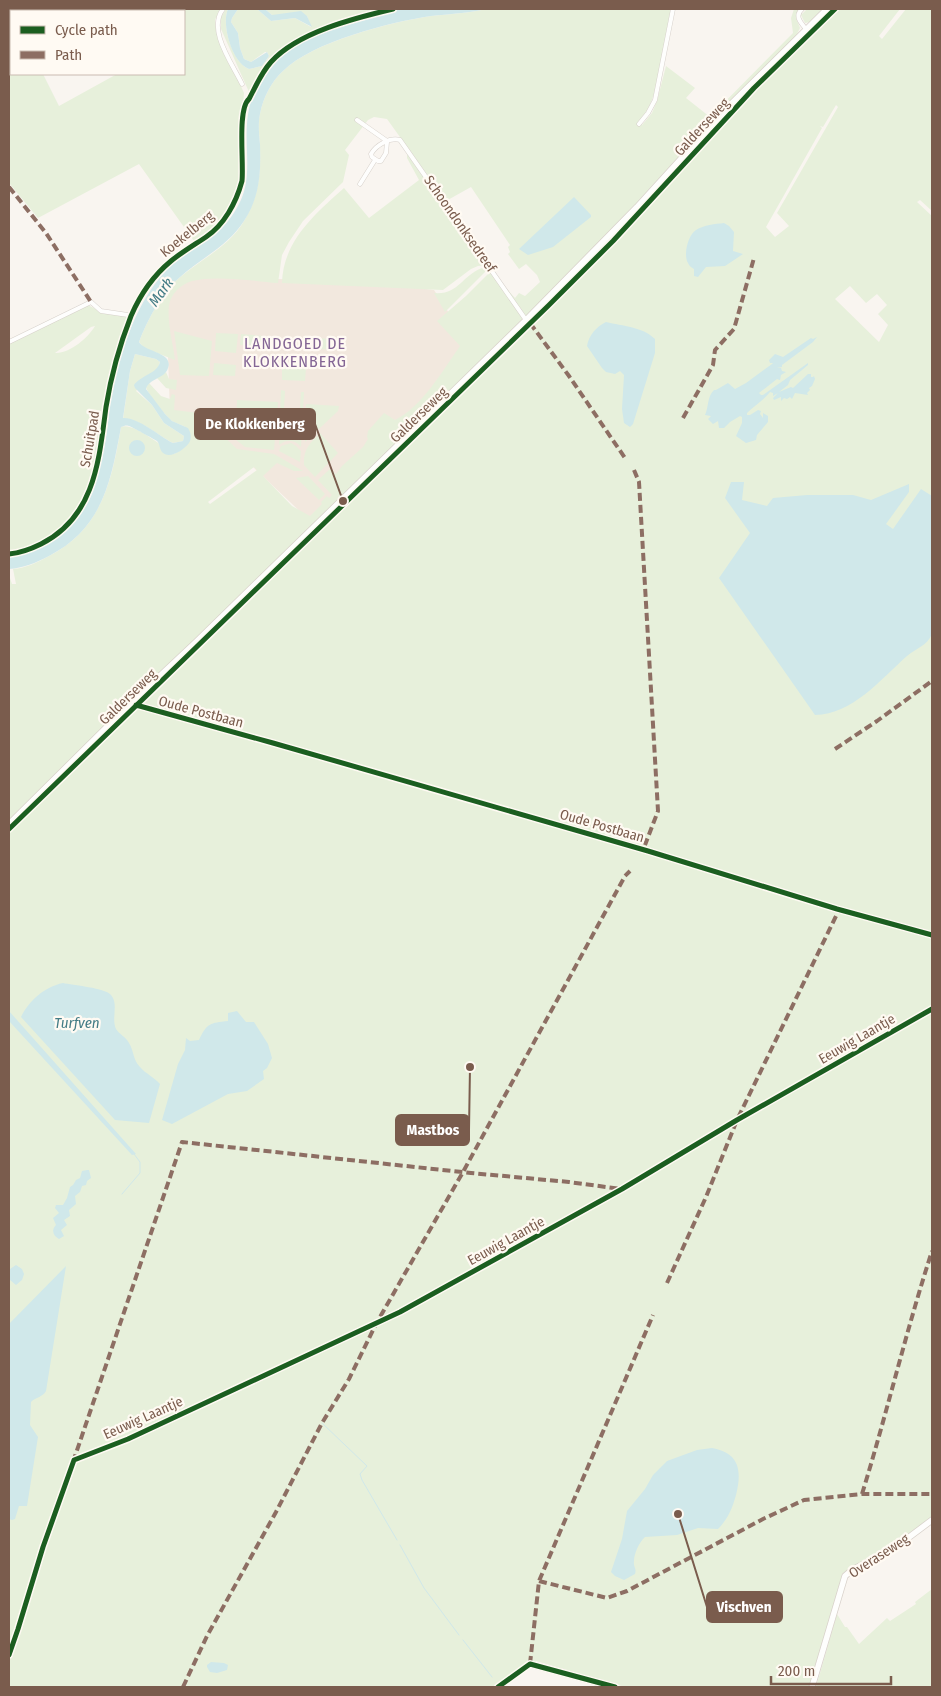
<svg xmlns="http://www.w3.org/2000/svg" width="941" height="1696" viewBox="0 0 941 1696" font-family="'Fira Sans Condensed',sans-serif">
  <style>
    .residential { fill: #f2e8de }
    .green { fill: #e7f0db; fill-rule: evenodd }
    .water { fill: #d0e8ea; fill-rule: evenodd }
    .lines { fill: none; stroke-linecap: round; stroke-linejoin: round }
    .stream { stroke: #d0e8ea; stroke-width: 1 }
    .street-casing { stroke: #d7d1cb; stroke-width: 5 }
    .secondary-casing { stroke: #d9d2cb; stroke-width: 7 }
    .street { stroke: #fefefd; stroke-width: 4 }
    .secondary { stroke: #fefefd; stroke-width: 5.5 }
    .quiet { stroke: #8d6e63; stroke-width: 4; stroke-dasharray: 8 4; stroke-linecap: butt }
    .cycleway-casing { stroke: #fffaf3; stroke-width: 8 }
    .cycleway { stroke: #1b5e20; stroke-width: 5 }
    .labels { text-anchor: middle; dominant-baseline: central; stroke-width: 4.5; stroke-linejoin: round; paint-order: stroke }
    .street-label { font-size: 14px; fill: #7a5c4d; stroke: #fffaf3 }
    .water-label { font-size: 15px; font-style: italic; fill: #437c86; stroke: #fffaf3 }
    .quarter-label { font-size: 16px; letter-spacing: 1px; fill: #846695; stroke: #fffaf3 }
    .leader { fill: none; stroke: #7a5c4d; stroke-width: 2 }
    .callout-dot { fill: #7a5c4d; stroke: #fffaf3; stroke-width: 2 }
    .callout { fill: #7a5c4d; stroke: #7a5c4d; stroke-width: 2 }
    .callout-label { font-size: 15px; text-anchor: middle; font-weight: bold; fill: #fff }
  </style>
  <rect width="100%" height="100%" fill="#f9f5f0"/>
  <path class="residential" d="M188 276 370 282 434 290 473 350 333 495 308 519 198 415 170 413 166 301Z"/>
  <path class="green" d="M12 9 11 74H43L59 106 117 74H184V11H126L124 9H220L215 20 216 30 244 93 241 128V179L238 192 222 219 205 235 194 241 139 164 38 218 9 183V10Z
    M226 9H228C221 24 232 62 249 69L262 66 269 56 267 52H265L251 62 244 59 240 48 238 33 231 22 232 18 238 9H257L271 21 295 18 311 27 307 16 272 15 265 9H399C378 14 359 20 339 26 297 41 264 57 250 103L249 92 221 29V17Z
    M487 9H671L656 86C653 100 648 111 639 121L642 125 652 113 657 101 666 66 695 88 686 98 710 117 793 33 791 18 794 9H800L796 18 800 28 796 36 712 121 717 125 837 9H900L879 36 882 39 906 9H932V211L920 200 917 202 932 216V1518L896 1543 857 1565 847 1573 810 1687H625L536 1661 533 1665 499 1687H9V575L12 584H16L13 569C26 568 38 562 49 556 102 529 112 480 121 427 134 422 162 447 174 454L181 450 189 431C184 424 178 425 172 421 166 416 148 395 146 387L149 383 161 396 170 399 172 394 175 395 174 410 199 413 237 449 274 454 303 471H294L277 463 263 476 292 506 310 516 322 504 321 502 327 496 329 498 332 495 318 480 330 469 336 474 342 466 363 447 368 439 367 437 368 431 384 413 395 420C422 407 443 370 460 346L437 321 466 296 491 271 515 298 519 293 525 296 540 282 537 275 526 264 519 269 508 254 510 252 508 247 510 245 471 187 446 201 387 119 374 117 368 120 345 150 349 155 343 182 303 221 289 242 282 255 278 283C254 281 215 275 192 281 181 284 171 294 169 305 167 323 173 343 175 360L144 348 139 342C147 321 162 292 179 278 201 259 229 247 244 221 258 198 261 174 260 148 260 137 257 125 260 114 263 98 271 82 283 71 312 42 391 22 431 16 450 14 469 13 487 9ZM836 105 838 107 777 213 789 226 775 237 766 227 822 128 820 126 823 127ZM850 286 866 303 877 294 887 305 878 314 888 325 879 342 835 299ZM254 467 257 470 210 504 208 502Z
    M807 9H825L810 22 805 23 801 15Z
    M407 154 486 265 478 266 471 269 443 290 282 283C283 241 315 214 344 188L369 218 419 180 407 158Z
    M482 268H489L445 312 434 293C459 295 461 276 482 268Z
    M88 305 99 311 130 317C122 341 113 366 108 391 106 406 105 422 103 437 93 492 72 544 9 552V344ZM95 326C88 338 69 354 55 353L91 327Z
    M174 331 212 341 209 376 180 375Z
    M216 333 238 334 236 353 215 351Z
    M241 334 274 337 273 347 240 345Z
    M317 338 343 340 342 350 317 349Z
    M135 354 156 359 160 362 158 368 136 391 152 405 164 423 184 436 183 441 173 443C159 436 139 418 123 419L130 371Z
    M214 363 236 365 235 376 213 375Z
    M282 367 306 368 305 381 282 380Z
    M166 372 169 379 177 380 176 390 166 388 157 378Z
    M281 390 285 391 284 408 300 409 301 392H304L301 447C295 439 286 439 279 445Z
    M237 400 278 402 274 450 245 447 235 439Z
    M306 404 339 406 338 411 305 442Z
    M320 433 338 453 315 477 304 465C303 450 309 444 320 433Z
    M291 443 296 446 301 451 300 462 279 451 281 446Z
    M308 476 325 494 319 500 296 478Z
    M932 1589V1687H816L837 1614 845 1627H847L859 1644 887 1618 890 1621 916 1604 915 1602Z"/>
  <path class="water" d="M228 9H238L232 18 231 22 238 33 240 48 244 59 251 62 267 52 269 56 262 66 249 69C232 63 221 24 228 9Z
    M257 9H265L272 15 301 11 307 16 312 27 295 18 271 21Z
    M399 9H487C469 13 449 14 431 16 390 22 312 42 283 71 271 82 263 98 260 114 258 123 259 134 260 144 261 171 260 197 244 221 228 246 201 258 179 278 162 292 147 321 139 342 144 352 174 352 168 368 165 379 149 378 146 389L165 414 172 421 188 428C191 433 192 438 189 443 184 450 169 460 162 452 159 448 160 444 157 441 154 439 132 427 129 426 125 425 125 426 121 427 111 481 103 528 49 556 36 563 23 568 9 569V555C73 549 96 495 106 438 109 421 109 403 113 386 121 353 131 320 150 291 156 282 163 273 172 265 198 243 223 237 240 202 252 178 245 150 247 124 253 43 332 24 399 9ZM135 354 156 359 160 362C157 374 141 375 134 385L135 388 152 405 164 423 184 436 183 441 173 443C159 436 138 417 123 418L130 371Z
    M574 197 591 215V217L553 247 528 255 519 249Z
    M724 223 729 226 734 232 733 251 743 254 725 266 706 267 698 277 694 276V269C692 268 689 266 688 263 683 255 688 235 696 230 704 225 715 224 724 223Z
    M606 322C623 326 643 327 655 339V353L633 424 630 427 624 423 622 409 624 375 620 371 615 374 606 372 602 368 587 346C589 335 596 327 606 322Z
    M817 337 813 342 782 365V367L777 368H781L782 371 786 372 781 375 780 380 777 379 759 393 761 395H763L808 363V365L790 380 788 385 779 392 791 387 793 388 808 374H811V377H813L814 376 815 379 812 386 809 388 810 390 807 393 808 395 795 393 792 399 790 397 787 399 784 398 781 401V397L774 400 773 398 778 393 773 396V393L770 392C764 400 755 405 747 413V415H750L758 410 761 411 760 414 763 418V413L768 416V422L757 435 756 440 746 443 736 436 742 423V417L740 416 730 422 724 428H719L718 421 713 424 708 419 711 416 705 415C709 406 707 397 714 390H716L728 383 735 389 746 383 772 364 773 363H770L769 360 775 354 783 357 811 338 813 339Z
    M129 448a8 8 0 1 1 16 0a8 8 0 1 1-16 0Z
    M731 482H744L742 500 767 506 773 498 807 495H853L871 500 909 484V492L886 524 893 529 921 489 932 496V634C927 646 916 648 907 656 880 680 853 714 815 715L719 578 750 533 725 498Z
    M63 983C72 985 106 988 111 995 119 1004 111 1018 116 1029 119 1034 126 1037 129 1043 134 1051 133 1060 140 1067 146 1074 154 1077 160 1084L149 1123 115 1120 21 1017C29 1001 44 987 63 983Z
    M9 1011 136 1154 132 1155 9 1021Z
    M237 1011 246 1022H254L268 1044 272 1058 267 1068 263 1071 264 1079 247 1091 228 1094 172 1124 162 1120 178 1064 185 1050 186 1038 190 1041 199 1040C207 1023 210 1023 228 1021V1013Z
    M87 1170H89L91 1178 87 1181 86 1185 82 1186 80 1192 75 1196 76 1204 69 1210 70 1216 64 1220 67 1225 61 1230 64 1236 59 1239C53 1236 51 1230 56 1225L53 1218 59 1213 55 1208 56 1205H63L67 1198 70 1187 73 1185 76 1180 80 1178 82 1171Z
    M16 1265 22 1269 24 1274 22 1280 16 1285 10 1280V1269Z
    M66 1266 46 1391C43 1397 36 1397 31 1402L30 1425 38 1437 27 1506H19L15 1519 12 1520 9 1519V1324Z
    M712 1448C740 1453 742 1471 736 1495 732 1509 728 1519 718 1529L698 1528 677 1535 645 1537C639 1542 634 1554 634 1561 633 1567 637 1568 635 1574L624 1580 615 1576 611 1572 622 1539 627 1511 645 1489 653 1475 667 1461 697 1450Z
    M211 1662 224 1663 228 1665 227 1670 217 1673 210 1672 207 1667V1665Z"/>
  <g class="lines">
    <path class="stream" d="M122 1194 140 1173V1162L134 1154
      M322 1423 367 1466 360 1474 362 1480 397 1540
      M400 1545 424 1588 459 1635
      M463 1640 492 1677"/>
    <defs>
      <path id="street" d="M223 9C207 30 232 63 242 84
        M802 9C794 16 801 23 806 29
        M357 120 387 141
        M639 124 648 113 655 100 673 9
        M387 142 386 153 381 161H378L372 157 371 154C376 145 390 137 400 140L526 320
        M360 184 375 160
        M9 342 91 302 101 311 128 315
        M131 703 197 723
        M9 1655 25 1607"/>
      <path id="secondary" d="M9 824 131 703 197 641 526 320 637 207 728 107 827 9
        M498 1687 530 1664 615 1687
        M812 1687 845 1576 852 1570 892 1550 932 1520"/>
    </defs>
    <use href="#street" class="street-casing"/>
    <use href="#secondary" class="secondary-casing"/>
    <use href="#street" class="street"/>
    <use href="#secondary" class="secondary"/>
    <path class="quiet" d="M9 187 46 233 91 302
      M530 323 569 376 625 458
      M683 418 713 365 715 350 734 329 754 258
      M634 470 639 482 658 811 645 845
      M835 749 877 721 932 681
      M667 1283 706 1197 737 1120 839 910
      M73 1462 182 1142 471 1173 569 1182 621 1189
      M862 1494C887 1413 906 1331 932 1251
      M539 1581 607 1598 627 1591 763 1519 804 1500 862 1494H932
      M530 1664 539 1581 653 1315
      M183 1687 207 1636 276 1512 322 1423 349 1379 376 1324 463 1172 625 876 630 871"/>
    <defs>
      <path id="cycleway" d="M9 554C20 553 31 549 41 544 95 517 99 460 106 407 111 376 120 344 131 316 140 295 154 275 171 261 182 252 194 245 206 237 224 225 236 203 242 181 244 163 237 109 249 99 256 86 261 73 271 62 298 32 355 18 393 9
        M136 705 273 743 648 851 837 909 932 935
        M9 829 548 306 613 241 754 88 835 9
        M9 1655 18 1629 43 1547 74 1460 128 1439 400 1312 622 1189 737 1120 932 1009
        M498 1687 530 1664 615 1687"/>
    </defs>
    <use href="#cycleway" class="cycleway-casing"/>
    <use href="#cycleway" class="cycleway"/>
  </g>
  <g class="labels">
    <g class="street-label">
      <text transform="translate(702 127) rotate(-47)">Galderseweg</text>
      <text transform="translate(460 224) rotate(55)">Schoondonksedreef</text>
      <text transform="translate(187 234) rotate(-39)">Koekelberg</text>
      <text transform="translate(419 415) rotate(-44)">Galderseweg</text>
      <text transform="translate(90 439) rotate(-80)">Schuitpad</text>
      <text transform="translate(128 697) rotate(-44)">Galderseweg</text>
      <text transform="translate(201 712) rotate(15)">Oude Postbaan</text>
      <text transform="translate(602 826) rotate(16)">Oude Postbaan</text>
      <text transform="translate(857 1039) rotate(-30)">Eeuwig Laantje</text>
      <text transform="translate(506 1241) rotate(-29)">Eeuwig Laantje</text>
      <text transform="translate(143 1418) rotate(-24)">Eeuwig Laantje</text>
      <text transform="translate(879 1556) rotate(-33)">Overaseweg</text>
    </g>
    <g class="water-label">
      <text transform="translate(161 292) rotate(-54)">Mark</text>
      <text x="77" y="1023">Turfven</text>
    </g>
    <g class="quarter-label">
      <text x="295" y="343">LANDGOED DE<tspan x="295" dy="18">KLOKKENBERG</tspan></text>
    </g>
  </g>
  <path class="leader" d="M343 501L315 424M470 1067L469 1130M678 1514L707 1607"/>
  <g class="callout-dot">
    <circle cx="343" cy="501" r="5"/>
    <circle cx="470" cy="1067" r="5"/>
    <circle cx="678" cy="1514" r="5"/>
  </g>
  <g class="callout">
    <rect x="195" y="409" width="120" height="30" rx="5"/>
    <rect x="396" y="1115" width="73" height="30" rx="5"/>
    <rect x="707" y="1592" width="75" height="30" rx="5"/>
  </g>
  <g class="callout-label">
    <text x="255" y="429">De Klokkenberg</text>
    <text x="433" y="1135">Mastbos</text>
    <text x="744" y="1612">Vischven</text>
  </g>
  <rect width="941" height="1696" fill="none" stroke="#7a5c4d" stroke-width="20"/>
  <rect x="10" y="10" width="175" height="65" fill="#fffaf3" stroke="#cabbb1"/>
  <rect x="20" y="26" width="25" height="8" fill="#1b5e20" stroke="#cabbb1"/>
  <text x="55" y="35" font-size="15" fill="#7a5c4d">Cycle path</text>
  <rect x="20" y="51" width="25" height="8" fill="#8d6e63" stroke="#cabbb1"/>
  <text x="55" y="60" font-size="15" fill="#7a5c4d">Path</text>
  <path d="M771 1676v8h120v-8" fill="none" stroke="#7a5c4d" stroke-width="2.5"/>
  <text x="778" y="1676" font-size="15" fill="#7a5c4d" stroke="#fffaf3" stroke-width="4" paint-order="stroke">200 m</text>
</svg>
